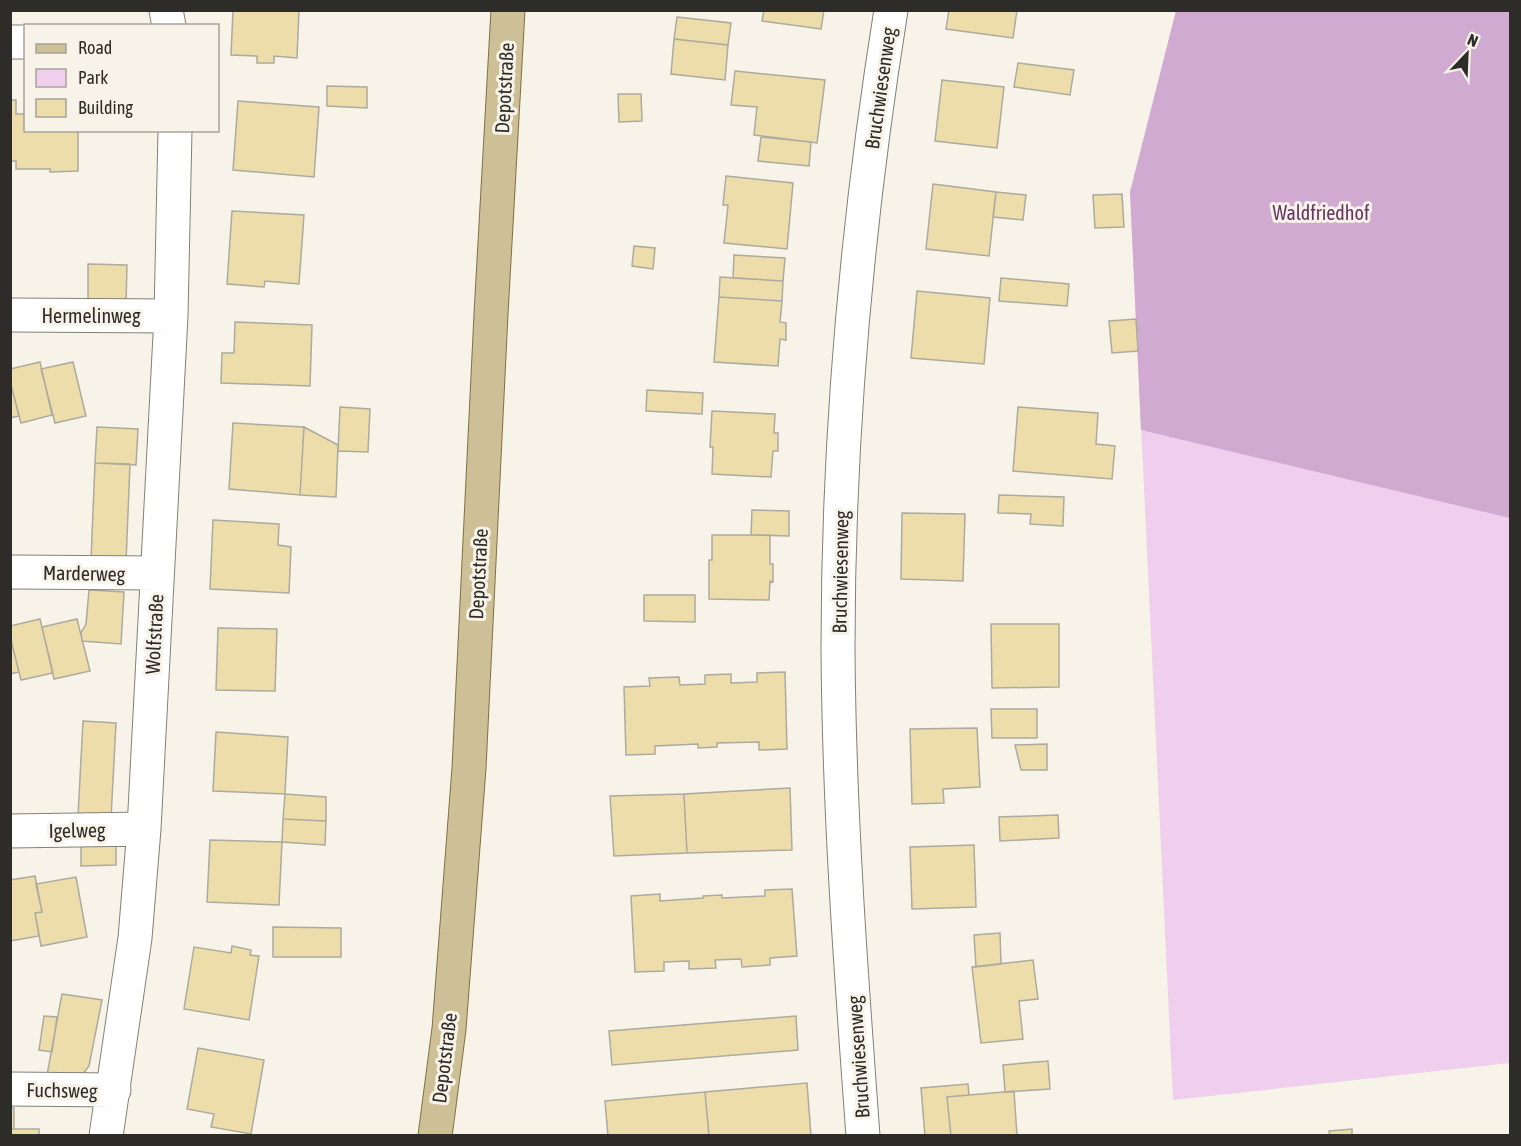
<svg xmlns="http://www.w3.org/2000/svg" width="1521" height="1146" viewBox="0 0 1521 1146" font-family="'Asap Condensed',sans-serif">
  <style>
    .green { fill: #efceee }
    .forest { fill: #d0aad0 }
    .building { fill: #edddab; stroke: #adaa9f; stroke-width: 1.5 }
    .lines { fill: none; stroke-linecap: round; stroke-linejoin: round }
    .minor-casing { stroke: #838076; stroke-width: 35 }
    .major-casing { stroke: #807042; stroke-width: 35 }
    .minor { stroke: #fff; stroke-width: 33 }
    .major { stroke: #cdbf96; stroke-width: 33 }
    .labels { text-anchor: middle; dominant-baseline: central; stroke-width: 6; stroke-linejoin: round; paint-order: stroke }
    .street-label { font-size: 20px; fill: #2e2c28; stroke: #f7f3e8 }
    .park-label { font-size: 20px; fill: #643565; stroke: #f7f3e8 }
  </style>
  <rect width="100%" height="100%" fill="#f7f3e8"/>
  <path class="green" d="M1176 11H1510V1063L1173 1100 1130 192Z"/>
  <path class="forest" d="M1176 11H1510V518L1141 430 1130 192Z"/>
  <path class="building" d="M233 10H299L297 58 274 56V63H257V56L231 55Z
    M764 10H824L821 29 762 21Z
    M949 10H1017L1013 38 946 29Z
    M677 17 731 23 728 45 674 39Z
    M674 39 728 45 725 80 671 74Z
    M1018 63 1074 70 1070 95 1014 87Z
    M735 71 825 80 817 143 754 135 757 107 731 105Z
    M942 80 1004 87 997 148 935 141Z
    M327 86 367 87V108L327 106Z
    M618 94H641L642 121 619 122Z
    M10 100H16V114H26V130H78V171L50 172V169H16V161H10Z
    M238 101 319 107 314 177 233 170Z
    M761 137 811 142 809 166 758 161Z
    M726 176 793 183 787 249 724 243 728 205H723Z
    M933 184 996 192 989 256 926 249Z
    M996 192 1026 195 1023 220 993 217Z
    M1122 194 1124 227 1095 228 1093 195Z
    M232 211 304 215 299 284 265 281 264 287 227 284Z
    M634 246 655 248 653 269 632 266Z
    M734 255 785 258 783 281 733 278Z
    M88 264 127 265 126 304 88 303Z
    M720 277 783 281 782 301 719 297Z
    M1001 278 1069 284 1067 306 999 301Z
    M917 291 990 298 984 364 911 358Z
    M719 297 782 301 780 322 786 323V340L780 339 778 366 714 362Z
    M1136 319 1138 351 1112 353 1109 321Z
    M235 322 312 325 310 386 221 383 222 353H234Z
    M40 362 52 415 21 423 10 381V369Z
    M73 362 86 416 55 423 41 369Z
    M10 381 19 416 10 418Z
    M647 390 703 393 702 414 646 411Z
    M340 407 370 409 368 452 338 451Z
    M1018 407 1098 413 1096 444 1115 446 1112 479 1013 471Z
    M712 411 775 414 774 433H778V451H773L771 477 712 474 713 447H710Z
    M233 423 304 427 300 495 229 489Z
    M97 427 138 429 136 465 95 463Z
    M304 427 338 445 336 497 300 495Z
    M95 463 130 464 126 562 91 560Z
    M999 495 1064 497 1063 526 1030 524 1031 514 998 513Z
    M752 510 789 511V536L751 535Z
    M902 513 965 514 963 581 901 579Z
    M213 520 279 524 278 545 291 547 289 593 210 589Z
    M712 535H770V564H773V582L770 581 769 600 709 599V560H712Z
    M89 590 124 592 121 644 82 641 81 633 86 624Z
    M644 595H695V622L644 621Z
    M40 619 53 673 21 680 10 636V626Z
    M77 619 90 671 54 679 42 627Z
    M991 624H1059V687L992 688Z
    M218 628 277 629 275 691 216 690Z
    M10 636 19 672 10 674Z
    M785 672 787 749 759 750V742L717 743V747L698 748V744L655 746V754L626 755 624 687 650 686 649 678 679 677 680 685 705 684V675L731 674V683L757 682V673Z
    M991 709H1037V738H992Z
    M83 721 116 723 111 818 78 816Z
    M977 728 980 787 943 789 944 803 912 804 910 729Z
    M216 732 288 737 285 794 213 791Z
    M1047 744V770H1021L1015 745Z
    M790 788 792 850 687 853 684 794Z
    M285 794 326 797V821L283 819Z
    M684 794 687 853 614 856 610 796Z
    M1058 815 1059 838 1000 841 999 817Z
    M283 819 326 821 325 845 282 842Z
    M210 840 282 842 279 905 207 902Z
    M81 842H116V865L81 866Z
    M974 845 976 907 912 909 910 847Z
    M35 876 42 912 35 913 39 936 10 941V880Z
    M76 877 87 937 41 946 35 913 42 912 36 884Z
    M792 889 797 956 770 958V965L742 967 741 959 715 960 716 968 689 969V961L664 962V971L635 972 631 896 660 894V901L703 898V896L722 895V898L765 896V890Z
    M273 927 341 928V957H273Z
    M1000 933 1001 964 976 967 974 935Z
    M232 946 251 950 250 955 259 956 249 1020 184 1009 194 947 231 953Z
    M1033 960 1038 999 1019 1001 1023 1039 981 1043 972 967Z
    M62 994 102 1000 89 1066 82 1075H47Z
    M44 1016 57 1017 52 1052 39 1050Z
    M796 1016 798 1050 612 1065 609 1031Z
    M198 1048 264 1060 251 1134 211 1127 214 1114 187 1109Z
    M1048 1061 1050 1089 1005 1092 1003 1065Z
    M807 1083 811 1136H709L705 1092Z
    M968 1084 969 1095 947 1097 951 1136H925L921 1088Z
    M1014 1091 1017 1136H951L947 1097Z
    M705 1092 709 1136H608L605 1101Z
    M10 1108H14V1129H10Z
    M10 1129H39V1136H10Z
    M1352 1129V1136H1330L1329 1131Z"/>
  <g class="lines">
    <defs>
      <path id="minor" d="M166 10 169 26
        M10 42H26
        M10 315 171 316
        M10 572 157 573
        M10 831 144 829
        M10 1089 114 1090
        M106 1136 135 938 144 829 171 316 175 130
        M863 1136C851 973 839 811 838 648 838 435 857 222 891 10"/>
      <path id="major" d="M435 1136 449 1029 469 768 491 314 508 10"/>
    </defs>
    <use href="#minor" class="minor-casing"/>
    <use href="#major" class="major-casing"/>
    <use href="#minor" class="minor"/>
    <use href="#major" class="major"/>
  </g>
  <g class="labels">
    <g class="street-label">
      <text transform="translate(504 88) rotate(-87)">Depotstraße</text>
      <text transform="translate(880 88) rotate(-82)">Bruchwiesenweg</text>
      <text x="91" y="315">Hermelinweg</text>
      <text transform="translate(840 572) rotate(-89)">Bruchwiesenweg</text>
      <text transform="translate(84 573) rotate(1)">Marderweg</text>
      <text transform="translate(478 574) rotate(-87)">Depotstraße</text>
      <text transform="translate(154 634) rotate(-87)">Wolfstraße</text>
      <text transform="translate(77 830) rotate(-1)">Igelweg</text>
      <text transform="translate(858 1057) rotate(-94)">Bruchwiesenweg</text>
      <text transform="translate(444 1058) rotate(-83)">Depotstraße</text>
      <text transform="translate(62 1090) rotate(1)">Fuchsweg</text>
    </g>
    <g class="park-label">
      <text x="1321" y="212">Waldfriedhof</text>
    </g>
  </g>
  <rect width="1521" height="1146" fill="none" stroke="#2e2c28" stroke-width="24"/>
  <rect x="24" y="24" width="195" height="108" fill="#f7f3e8" stroke="#a7a39b" stroke-width="1.5"/>
  <rect x="36" y="44" width="30" height="9" fill="#cdbf96" stroke="#a7a39b" stroke-width="1.5"/>
  <text x="78" y="54" font-size="18" fill="#2e2c28">Road</text>
  <rect x="36" y="69" width="30" height="18" fill="#efceee" stroke="#a7a39b" stroke-width="1.5"/>
  <text x="78" y="84" font-size="18" fill="#2e2c28">Park</text>
  <rect x="36" y="99" width="30" height="18" fill="#edddab" stroke="#a7a39b" stroke-width="1.5"/>
  <text x="78" y="114" font-size="18" fill="#2e2c28">Building</text>
  <g transform="translate(1467 54) rotate(23)" stroke="#f7f3e8" stroke-width="4.5" paint-order="stroke">
  <path d="M0-4.5L10 22L0 15L-10 22Z" fill="#2e2c28"/>
  <text y="-9" font-size="16" font-weight="bold" text-anchor="middle" fill="#2e2c28">N</text>
  </g>
</svg>
